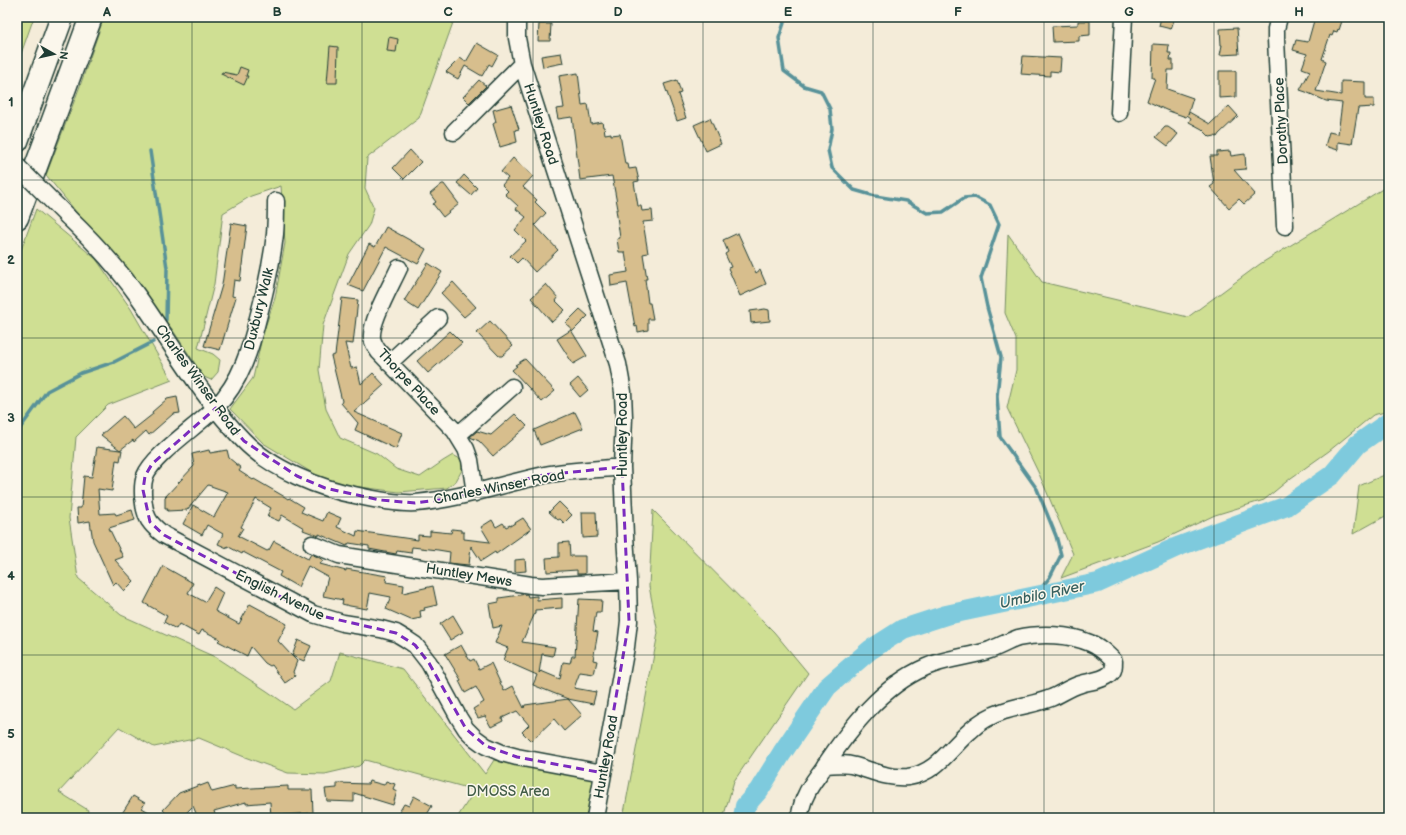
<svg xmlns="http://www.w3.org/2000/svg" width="1406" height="835" viewBox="0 0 1406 835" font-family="'Balsamiq Sans',sans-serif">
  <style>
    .green { fill: #cfdf93; stroke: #778e64 }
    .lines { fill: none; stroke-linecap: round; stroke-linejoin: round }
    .stream { stroke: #589299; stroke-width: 3.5 }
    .river { stroke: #7ecadd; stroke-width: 20 }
    .building { fill: #d7be8d; stroke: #1f3d34 }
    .minor-casing { stroke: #1f3d34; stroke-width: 19 }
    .highway-casing { stroke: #1f3d34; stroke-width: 25 }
    .minor { stroke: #fbf7ec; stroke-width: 16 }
    .highway { stroke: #fbf7ec; stroke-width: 22 }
    .minor-bridge-casing { stroke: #1f3d34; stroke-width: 19; stroke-linecap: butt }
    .minor-bridge { stroke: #fbf7ec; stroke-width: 16 }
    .marked { fill: none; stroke: #7b2cbf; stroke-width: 3; stroke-dasharray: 8 5; stroke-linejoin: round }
    .grid { fill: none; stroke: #1f3d34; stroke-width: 1; stroke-opacity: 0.55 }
    .labels { text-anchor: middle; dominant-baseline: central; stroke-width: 3; stroke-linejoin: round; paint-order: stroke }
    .street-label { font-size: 14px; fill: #1f3d34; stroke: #fbf7ec }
    .park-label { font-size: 14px; fill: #425d47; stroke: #fbf7ec }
    .water-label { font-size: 15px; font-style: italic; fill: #37605e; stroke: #fbf7ec }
    .neatline { fill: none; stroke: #1f3d34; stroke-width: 1.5 }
    .grid-label { font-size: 13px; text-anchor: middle; font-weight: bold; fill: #1f3d34 }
  </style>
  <rect width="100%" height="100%" fill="#f4ecd9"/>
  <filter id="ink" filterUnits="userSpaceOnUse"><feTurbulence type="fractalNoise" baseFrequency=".025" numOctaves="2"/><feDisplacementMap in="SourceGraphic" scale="8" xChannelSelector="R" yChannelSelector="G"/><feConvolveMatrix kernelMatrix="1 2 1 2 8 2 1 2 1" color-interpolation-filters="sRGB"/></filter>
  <g filter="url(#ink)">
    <path class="green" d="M17 17H34L17 65Z
      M104 17H455L419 118 367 158 365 188 374 208 369 225 349 254 323 325 319 370 326 409 340 438 377 454 396 469 420 477 443 461 453 455 462 460V470L456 481 447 488 399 492 329 483 263 443 230 409 253 378 263 333 275 298 285 243 281 186 251 196 223 213 214 284 198 348 213 354 220 360 218 372 211 380 204 377 172 329 46 175 80 86Z
      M1389 185V411L1373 415 1329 451 1291 478 1264 500 1215 515 1158 542 1061 578 1073 554 1040 476 1007 408 1016 370V339L1005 313 1008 234 1042 282 1188 317 1260 264Z
      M36 209 96 259 131 309 172 380 108 405 76 437 69 518 78 578 121 615 215 657 267 691 293 709 331 681 340 652 403 669 485 774 494 760 594 779 587 818H457L475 790 365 760 359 766 325 774 288 773 242 756 199 738 154 747 119 727 59 792 88 810 86 818H17V261Z
      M1389 473V514L1353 534 1359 486Z
      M653 510 774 632 808 673 734 781 723 818H623L658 633 649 586Z"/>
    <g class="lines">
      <path class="stream" d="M782 17 784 23 779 38 784 71 804 86 821 91 830 109 832 129 828 150 832 168 854 190 875 196 906 201 927 213 943 212 964 198 975 197 990 205 999 224 981 278 987 307 1001 357 997 396 1000 437 1037 489 1056 536 1061 555 1050 577 1035 596
        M150 151 167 268 166 320
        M17 435 21 427 47 391 81 373 114 362 153 342"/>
      <path class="river" d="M743 818 745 806 759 790 782 753 827 687 870 650 903 629 946 615 1098 583 1177 547 1287 506 1332 475 1358 444 1389 422"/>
    </g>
    <path class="building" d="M1161 17H1175L1171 29 1159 26Z
      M1315 17H1340V20L1342 21 1339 30 1338 29 1337 32 1334 31 1332 36 1330 35 1322 59 1326 61 1316 91 1341 95V81L1365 82V99H1374V107L1358 108 1352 144 1338 142V150L1325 146 1329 132 1338 134 1342 103 1326 101 1306 92 1300 90 1310 71 1302 68 1307 54 1293 50 1296 40 1308 42Z
      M1078 21H1090V35L1079 36V41L1053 42 1052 26 1078 25Z
      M539 24H551L550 41H538Z
      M1237 28 1239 54 1220 55 1222 45H1221L1220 29Z
      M389 37 398 39 396 52 387 51Z
      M477 43 498 55 492 66 489 64 482 76 465 66 458 79 446 72 460 58 466 62Z
      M1153 44 1169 45 1168 53H1171L1170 60H1173V70H1168L1167 89 1193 98 1188 114 1189 112 1210 124 1229 106 1238 116 1219 134 1217 137 1215 136 1210 137 1202 129 1189 122 1191 118 1187 115 1186 117 1166 110 1147 101 1155 78H1152Z
      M330 46 338 47 337 83H327Z
      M561 53 563 63 543 67 541 56Z
      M1023 56 1061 58 1060 72 1050 71V76L1021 74Z
      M240 67 248 70 246 76H248L244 85 221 74 222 72 237 75Z
      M1219 71H1236V97L1219 98Z
      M578 73 582 105 588 104 591 124 602 122 603 127H604L605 134 611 133V135L620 134 625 164H628L629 169 636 168 639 181 634 182 638 206H641L642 211 652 210 653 221 643 222 648 253 643 254 647 279H645L648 303H650L653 319H648V330L638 332 637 326 635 327 627 283 611 286 610 275 628 272 625 252H619L617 239 620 238 616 209H618L612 176 580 180 572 117 558 119 556 109 564 108 559 76Z
      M479 80 486 86 469 103 463 97Z
      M677 80 681 93 678 94 686 118 677 121 664 84Z
      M511 105 519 129 515 130 517 142 500 147 493 124 496 122 493 110Z
      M710 118 721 144 706 151 694 125Z
      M1165 127H1168L1178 134 1168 146 1156 137Z
      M410 150 421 162 404 179 393 168Z
      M1230 151 1231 156 1245 154 1246 169 1234 170 1255 194 1244 204 1239 199 1229 208 1210 187 1214 184 1210 156H1217V152Z
      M513 158 533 176 523 187 537 200 535 202 546 213 535 225 558 250 535 272 522 258 517 263 510 256 526 241 515 230 526 217 516 209 518 206 505 194 508 191 502 185 508 178 501 172Z
      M464 175 477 188 471 195 457 183Z
      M442 184H444L459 204 443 217 433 204 436 202 430 194Z
      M231 223 247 226 240 281 234 280 232 296 236 297 220 350 204 346 222 285Z
      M386 227 426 249 418 264 386 247 363 291 348 285 369 244 375 247Z
      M738 233 756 273 760 270 766 284 740 296 728 268 731 267 725 254 728 252 723 240Z
      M428 263 442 272 418 310 404 301Z
      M453 282 476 307 464 317 441 293Z
      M546 284 558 298 556 301 565 310 552 322 531 298Z
      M342 298 358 300 353 344 345 343 351 368 357 367 361 384 373 373 384 385 354 412 402 433 396 449 355 430 358 423 341 403 342 401 331 356 335 355Z
      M580 309 588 316 573 331 566 323Z
      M765 309 769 310 770 321 751 323 750 311Z
      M490 321 513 346 502 356H499L477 333Z
      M571 330 587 356 573 364 557 339Z
      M450 331 462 343 428 373 417 361Z
      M525 359 555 391 542 402 512 370 517 366 515 365Z
      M578 378 588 390 580 397 570 385Z
      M177 397 180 413 173 414 149 435 146 431 134 442 133 440 120 450H122L120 461 116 460 112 491 98 489 100 514 115 513 116 515 132 510 135 520 109 528 123 557 115 560 134 581 124 591 116 582 113 585 93 541 90 521 78 523 77 508H81L84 476 92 477 97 447 120 450 101 435 123 416 134 429 153 414 152 412 167 399Z
      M575 412 583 428 540 445 534 430Z
      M515 414 527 426 493 456 479 441 470 437 477 431 491 435Z
      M209 450 210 453 227 450 229 458 241 468 239 471 253 480 254 479 285 497 288 499 289 498 304 507 301 512 323 521 327 512 341 518 337 527 356 536 357 531 418 540V535L430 536V531L451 533 452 529 461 530V532H464V539L490 542 481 527 492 520 496 527 503 523 506 527 510 525V526L523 518 531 529 496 554 495 552 481 561 471 546 469 565 458 564 449 563 450 552 438 550 412 547 411 553 397 551 396 554 369 549V546L349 543 347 546 321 535 319 534V536L303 530 304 528 282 515 279 521 267 516 271 508 256 499 241 527 243 528 238 536 267 551 269 550 274 541 308 559 311 554 318 557 323 560 320 564 346 571V569L387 576 386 582 404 585 403 593 433 586 437 605 424 608 425 610 420 611 421 618 411 620 386 609 391 597 370 593 367 609 350 606 342 604 343 600 323 596 328 577 308 566 298 587 279 576 281 572 243 552 242 554 227 546V548L218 544 223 534 207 525 202 535 183 524 193 505 214 517 228 492 208 485 187 510 167 511 168 509H165V497L194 466 192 454Z
      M559 502 572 515 564 523 560 519 558 520 549 512Z
      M582 512H596L597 537 583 538Z
      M569 542 570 556H585V574H577V570L547 572 546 558 559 557V543Z
      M525 559 526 571 515 572V560Z
      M163 566 193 583 188 593 205 602 214 587 223 593 215 611 239 624 250 604 287 624 278 641 292 656 298 640 311 646 304 661 292 656 297 661 293 672 295 676 285 683 272 665 270 666 265 663 251 647 247 656 218 641 220 639 202 630 199 635 179 624 176 629 164 622 167 616 144 603Z
      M527 594 528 597 537 596V600L562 598V608L535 610V613L522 642 555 647 553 656 542 654 539 673 541 671 560 679 563 662 570 663 572 656H575L579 599 602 600 601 612H596L593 631 598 632 593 660 597 661 594 674 580 672 574 688 596 692 593 704 568 699 582 715 564 731 554 719 531 741 522 732 529 725 517 711 502 718 503 721 491 727 485 716 478 718 473 709 484 702 476 687 465 693 459 681 461 680 445 654 461 645 470 661 474 659 479 669 491 663 504 691 513 686 524 708 525 705 568 699 533 685 537 675 503 660 508 648 495 643 502 626 493 628 489 604 499 602V598Z
      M453 615 463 632 450 640 440 624Z
      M369 781 384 785 386 781 395 784 393 789 397 791 393 805 354 793V802L327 801 325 789 337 788V783L368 784Z
      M208 783 212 792 235 786V789L288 786V790H312L313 813 284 815 285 818H271L270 802 246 804V802L214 811 216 818H198L193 806 181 818H171L163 810 179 793 200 785V786Z
      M133 796 145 803 142 808 159 818H126L121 815Z
      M414 796 432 806 425 818H405L398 814 404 804 409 806Z"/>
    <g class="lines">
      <defs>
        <path id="minor" d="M517 17V38L522 64 618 364 623 392 624 417 622 467 625 536 628 581 629 621 626 647 595 818
          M1279 17 1276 29V39L1285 226
          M1119 113 1124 17
          M454 132 522 64
          M276 201C276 212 276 223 275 234 272 261 266 288 259 314 251 347 241 382 216 407 199 425 153 455 145 476 141 488 143 514 151 523 155 528 160 532 164 535L313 614 343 623 381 629 396 633 406 639 415 645 429 663 459 718 466 729 475 738 486 746 502 753 517 757 603 773
          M68 217C94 242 119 269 140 299 173 346 203 399 243 440 271 469 320 489 359 496 377 500 397 504 416 503 459 499 499 485 540 476 565 470 596 470 622 467
          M399 268C392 284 370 321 372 338 373 343 376 348 379 352L455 431 466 449 470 460 475 493
          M389 363 438 318
          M458 435 512 387
          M312 544 339 555 531 585 542 586 628 581
          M799 818C801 810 802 802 806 795 810 785 818 776 824 767 850 728 882 686 926 667 946 658 970 657 990 650 1000 646 1009 641 1018 638 1040 633 1069 634 1090 643 1099 646 1107 654 1114 661 1114 666 1114 671 1110 674 1102 681 1090 681 1081 684 1070 687 1061 694 1051 698 1036 704 1019 706 1004 711 992 715 979 722 970 731 950 748 937 773 908 777 889 779 873 771 855 766 845 763 835 764 825 765"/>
        <path id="highway" d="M17 141 62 17
          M17 218 91 17"/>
      </defs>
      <use href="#minor" class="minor-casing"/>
      <use href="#highway" class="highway-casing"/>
      <use href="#minor" class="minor"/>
      <use href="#highway" class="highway"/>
      <defs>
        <path id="minor-bridge" d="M17 166 68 217"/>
      </defs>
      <use href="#minor-bridge" class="minor-bridge-casing"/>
      <use href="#minor-bridge" class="minor-bridge"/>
    </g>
  </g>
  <path class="marked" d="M216 408 244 441 297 476 325 488 380 500 415 503 446 499 543 475 622 467 629 621 603 773 517 757 486 746 466 729 429 663 415 645 396 633 313 614 164 535 150 522 143 490 145 476 152 464Z"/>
  <path class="grid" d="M192 17V818M362 17V818M533 17V818M703 17V818M873 17V818M1044 17V818M1214 17V818M17 180H1389M17 338H1389M17 497H1389M17 655H1389"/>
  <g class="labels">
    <g class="street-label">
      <text transform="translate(1281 121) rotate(-93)">Dorothy Place</text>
      <text transform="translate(541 124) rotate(72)">Huntley Road</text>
      <text transform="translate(259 309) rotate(-76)">Duxbury Walk</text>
      <text transform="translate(198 380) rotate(54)">Charles Winser Road</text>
      <text transform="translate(409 382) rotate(47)">Thorpe Place</text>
      <text transform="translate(622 435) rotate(-90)">Huntley Road</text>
      <text transform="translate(499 487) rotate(-11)">Charles Winser Road</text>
      <text transform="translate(469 575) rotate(9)">Huntley Mews</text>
      <text transform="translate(280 595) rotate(26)">English Avenue</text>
      <text transform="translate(606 757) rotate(-80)">Huntley Road</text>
    </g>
    <g class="park-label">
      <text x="508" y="791">DMOSS Area</text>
    </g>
    <g class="water-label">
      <text transform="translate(1042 595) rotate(-12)">Umbilo River</text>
    </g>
  </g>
  <rect width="1406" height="835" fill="none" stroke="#fbf7ec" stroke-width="44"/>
  <g transform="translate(54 54) rotate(98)" stroke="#fbf7ec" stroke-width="3" paint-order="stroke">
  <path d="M0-3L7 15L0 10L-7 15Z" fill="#1f3d34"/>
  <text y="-6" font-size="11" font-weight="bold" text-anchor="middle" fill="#1f3d34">N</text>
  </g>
  <rect x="22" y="22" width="1362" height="791" class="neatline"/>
  <g class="grid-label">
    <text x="107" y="16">A</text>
    <text x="277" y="16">B</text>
    <text x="448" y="16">C</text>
    <text x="618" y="16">D</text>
    <text x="788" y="16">E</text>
    <text x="958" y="16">F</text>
    <text x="1129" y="16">G</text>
    <text x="1299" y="16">H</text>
    <text x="11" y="106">1</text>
    <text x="11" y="264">2</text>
    <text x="11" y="422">3</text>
    <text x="11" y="580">4</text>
    <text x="11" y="738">5</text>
  </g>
</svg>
